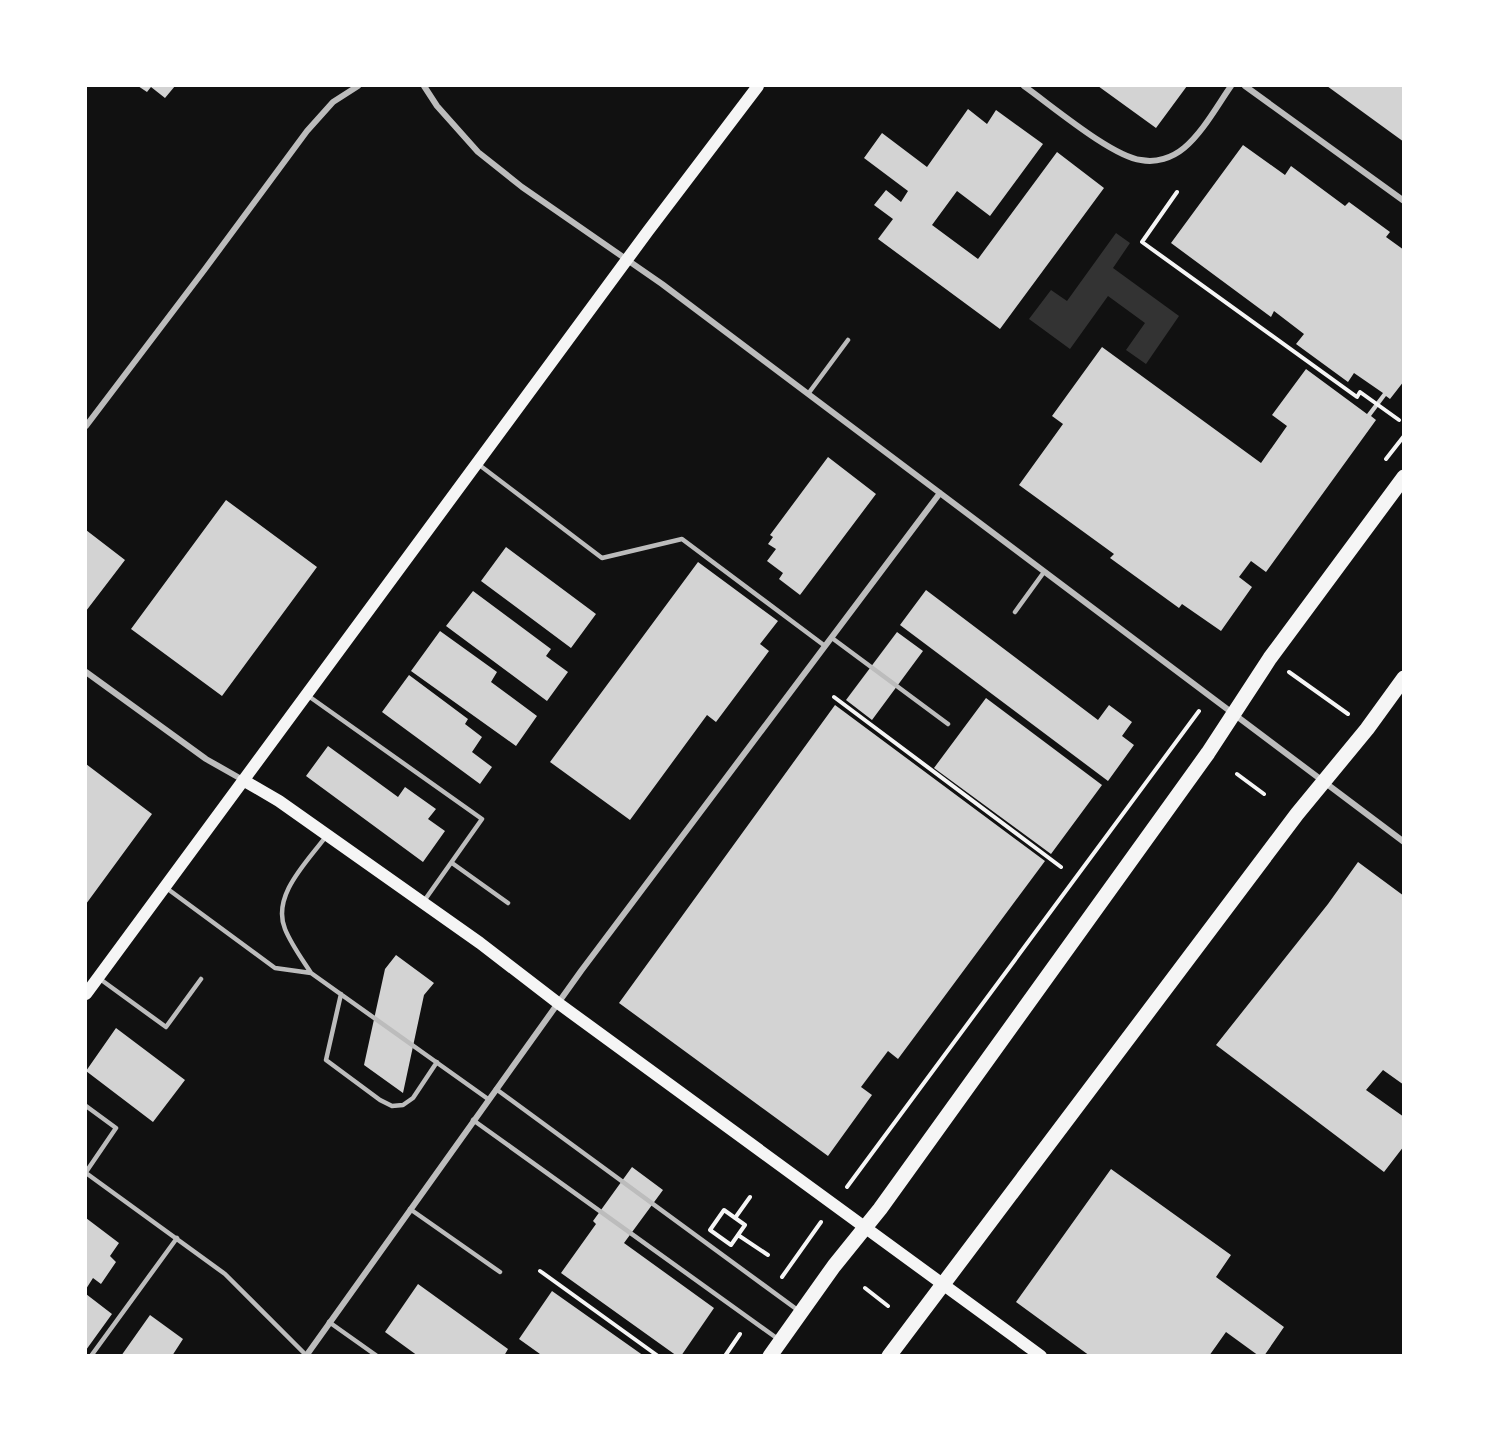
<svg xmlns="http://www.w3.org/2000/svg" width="1489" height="1441" viewBox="0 0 1489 1441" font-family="Arial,sans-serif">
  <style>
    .water { fill: #333 }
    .building { fill: #d3d3d3 }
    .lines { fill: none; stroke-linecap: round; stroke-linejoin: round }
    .path { stroke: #f5f5f5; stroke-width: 4 }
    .service { stroke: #bcbcbc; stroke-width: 4.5 }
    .minor { stroke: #bcbcbc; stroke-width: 6 }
    .secondary { stroke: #f5f5f5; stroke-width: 12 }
    .primary { stroke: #f5f5f5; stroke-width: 15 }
  </style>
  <rect width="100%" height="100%" fill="#111"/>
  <path class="water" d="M1116 233 1130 243 1113 268 1179 316 1146 364 1126 350 1145 323 1108 296 1070 349 1029 319 1051 290 1067 301Z"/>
  <path class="building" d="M138 86H175L165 98 151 87 147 92Z
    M1098 86H1187L1156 128Z
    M1327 86H1404V142Z
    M968 109 987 124 996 110 1043 144 990 216 957 191 932 225 978 259 1057 152 1104 188 1000 329 878 239 893 219 874 205 886 190 901 202 908 191 864 158 882 133 927 167Z
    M1243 145 1285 175 1291 166 1345 206 1349 202 1390 232 1386 237 1404 250V381L1390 399 1386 396 1371 416 1376 420 1266 572 1251 561 1239 577 1252 587 1221 631 1182 604 1179 608 1110 558 1114 554 1019 485 1063 424 1052 416 1102 347 1261 463 1287 426 1272 415 1306 369 1367 414 1383 393 1354 373 1348 382 1296 344 1304 334 1274 311 1271 317 1171 243Z
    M828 457 876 494 800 595 779 579 783 573 767 561 776 549 768 544 773 537 770 535Z
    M226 500 317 567 222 696 131 629Z
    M86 530 125 560 86 611Z
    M506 547 596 614 571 648 481 581Z
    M698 562 778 621 760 644 769 651 716 722 707 715 630 820 550 762Z
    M926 590 1098 720 1109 705 1132 722 1122 736 1134 745 1108 781 900 625Z
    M473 591 551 649 546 656 568 672 547 701 446 626Z
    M440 631 497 672 491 682 537 716 516 746 411 671Z
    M897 632 923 651 872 720 846 700Z
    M409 675 468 719 465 724 482 737 472 752 492 767 480 784 382 712Z
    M986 698 1102 785 1051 854 934 768Z
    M835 705 1045 861 898 1059 888 1051 861 1087 872 1095 828 1156 619 1003Z
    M328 746 398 797 405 787 436 809 428 819 445 831 423 862 306 776Z
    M86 764 152 814 86 904Z
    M1358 862 1404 896V1085L1383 1070 1366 1090 1404 1117V1146L1384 1172 1216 1045 1328 904Z
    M396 955 434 983 424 995 403 1093 364 1065 385 969Z
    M116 1028 185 1080 153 1122 86 1071Z
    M632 1167 663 1190 624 1243 714 1308 681 1356H677L561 1273 596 1224 593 1221Z
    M1111 1169 1231 1255 1216 1277 1284 1327 1264 1356H1259L1226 1332 1209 1356H1090L1016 1302Z
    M86 1218 119 1243 110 1256 116 1262 101 1284 93 1278 86 1289Z
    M418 1284 508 1349 504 1356H418L385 1332Z
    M552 1291 644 1356H539L540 1354 519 1339Z
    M86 1294 112 1314 86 1350Z
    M150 1315 183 1339 172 1356H121Z"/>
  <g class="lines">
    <path class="path" d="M1177 192 1142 242 1357 397 1360 392 1399 420
      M1386 459 1404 436
      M1289 672 1348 714
      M834 697 1061 867
      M1237 774 1264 794
      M847 1187 1199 711
      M724 1210 745 1225 731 1245 710 1230Z
      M735 1218 750 1197
      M738 1235 768 1255
      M540 1271 658 1356
      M782 1277 821 1222
      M865 1288 888 1306
      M725 1356 740 1334"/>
    <path class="service" d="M808 394 848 340
      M478 464 602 558 682 539 825 646
      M1015 612 1044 572
      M832 638 948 724
      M307 695 482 819 424 901
      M327 835C309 860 271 895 285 929 291 944 302 959 311 973L488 1099
      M452 863 508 903
      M165 887 275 968 311 973
      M100 979 166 1027 201 979
      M341 994 326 1060 380 1100 392 1106 403 1105 413 1098 437 1062
      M496 1089 799 1311
      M86 1106 116 1128 86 1172
      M473 1120 778 1339
      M86 1173 225 1274 306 1355
      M410 1209 500 1272
      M329 1322 377 1356
      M91 1356 177 1238"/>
    <path class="minor" d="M424 86 437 106 478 152 522 187 662 284 1404 842
      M1024 86C1051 105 1111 156 1141 160 1156 163 1172 158 1184 148 1203 132 1217 106 1231 86
      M1245 86 1404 201
      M86 426 205 269 307 131 333 102 358 86
      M86 672 206 759 243 780
      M306 1356 581 971 940 493"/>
    <path class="secondary" d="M243 780 279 801 480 943 558 1003 1041 1356
      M86 994 648 231 758 86"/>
    <path class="primary" d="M770 1356 834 1266 880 1209 1208 753 1270 658 1404 477
      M889 1356 1297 814 1367 729 1404 678"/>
  </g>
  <rect width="1489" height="1441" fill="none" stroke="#ffffff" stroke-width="174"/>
</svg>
